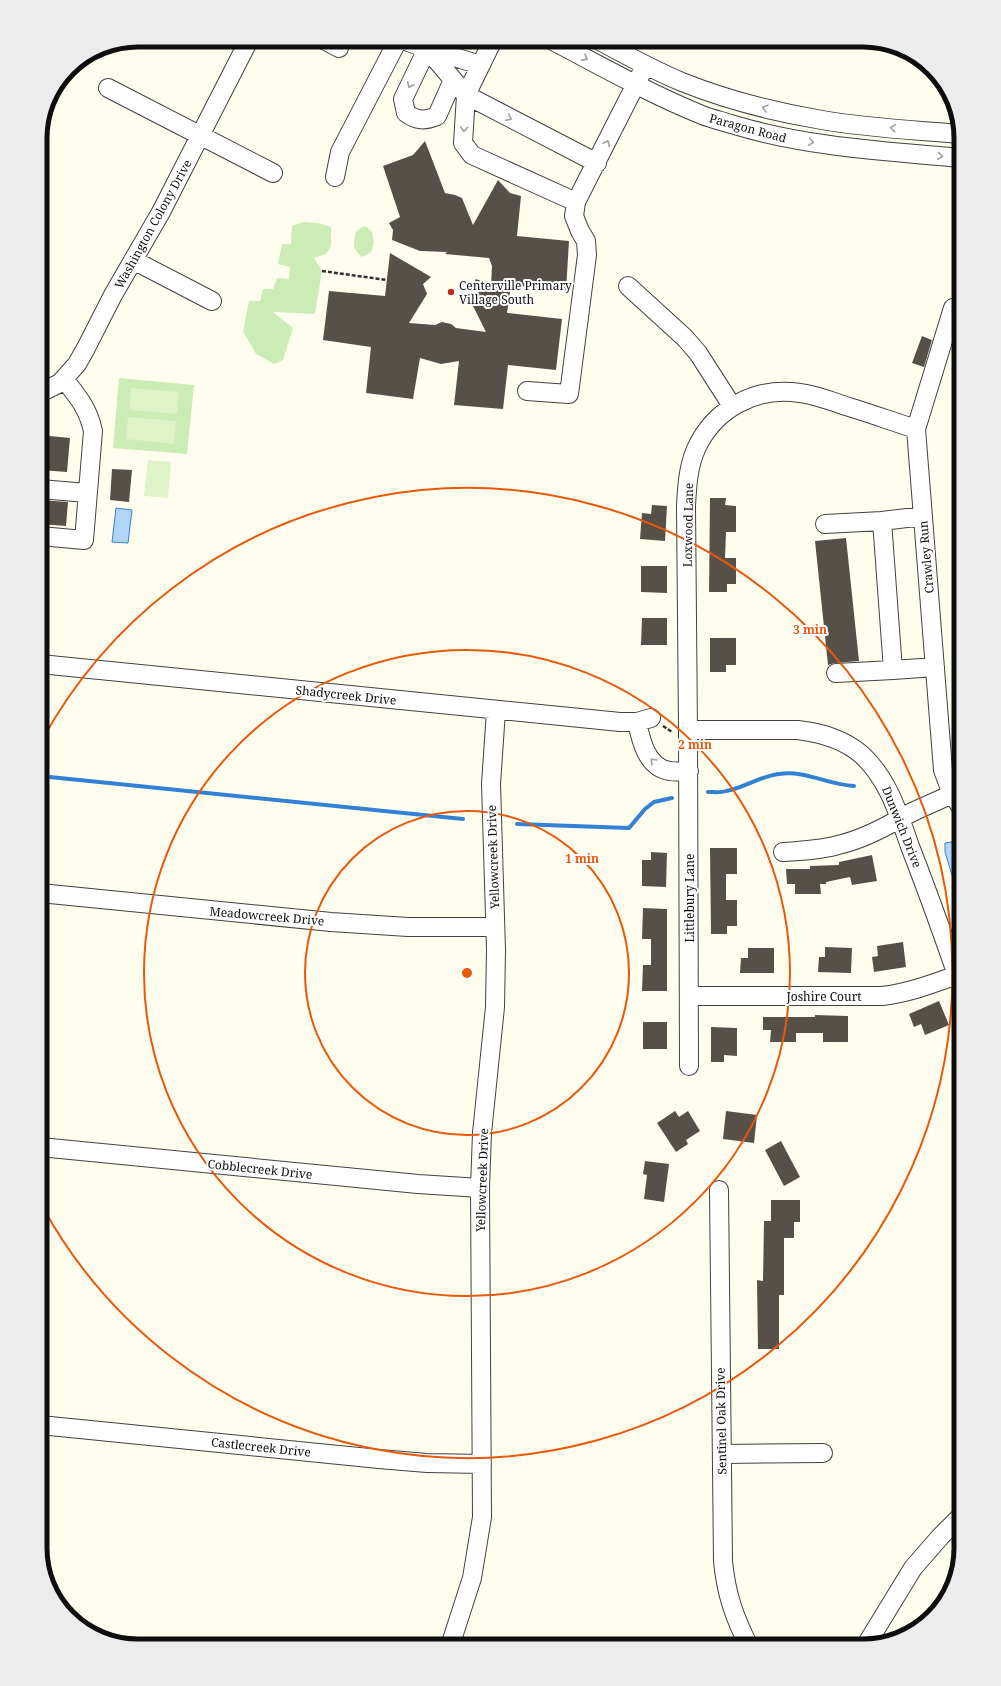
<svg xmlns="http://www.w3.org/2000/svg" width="1001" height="1686" viewBox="0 0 1001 1686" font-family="'Noto Serif',serif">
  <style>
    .green { fill: #cbecb6 }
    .pitch { fill: #dff2c8 }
    .water { fill: #b0d5f9; stroke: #3381d4 }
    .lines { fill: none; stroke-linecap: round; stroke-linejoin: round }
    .stream { stroke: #3381d4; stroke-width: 4 }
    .building { fill: #575049 }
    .minor-casing { stroke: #414141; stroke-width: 20 }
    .path { stroke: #303030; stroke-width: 2.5; stroke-dasharray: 4 2; stroke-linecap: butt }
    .minor { stroke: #fff; stroke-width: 18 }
    .oneway { stroke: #9f9f9f }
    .ring { fill: none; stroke: #e8590c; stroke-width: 2 }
    .poi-dot { fill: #c52a1e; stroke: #fff; stroke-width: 1.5 }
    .labels { text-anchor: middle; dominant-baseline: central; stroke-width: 4; stroke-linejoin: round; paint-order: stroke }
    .street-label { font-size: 12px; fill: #0e0e0e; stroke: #fff }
    .poi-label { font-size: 12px; fill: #0e0e0e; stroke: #fff; text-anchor: start }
    .rim { fill: none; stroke: #0e0e0e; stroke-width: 5 }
    .centre { fill: #e8590c; stroke: #fff; stroke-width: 2 }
    .ring-label { font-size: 12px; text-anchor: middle; font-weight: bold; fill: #e8590c; stroke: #fff; stroke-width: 4; stroke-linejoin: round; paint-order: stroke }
  </style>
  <rect width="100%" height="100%" fill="#fffeee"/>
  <path class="green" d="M303 222 318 223 331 227V246L326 254 314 258 322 271 315 314 273 312 293 328 283 360 274 364 256 354 243 331 249 301H260L263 289H273L277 278 289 279 290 267 278 264 282 244H291L292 226Z
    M365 226 372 232 374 243 371 252 362 257C352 249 353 243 356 231Z
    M119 378 194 385 187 454 113 448Z"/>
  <path class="pitch" d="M131 388 179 392 177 414 129 410Z
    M128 417 176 421 174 444 126 439Z
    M148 460 171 462 168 498 144 496Z"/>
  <path class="water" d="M116 508 132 510 128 543 112 542Z
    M951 842 958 843 961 845V905L945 852V843Z"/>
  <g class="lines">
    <path class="stream" d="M40 776 463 819
      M708 792C714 792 721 793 726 791 744 788 760 776 779 774 806 770 828 785 854 786
      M517 824 629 828 645 809 654 802 672 798"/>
  </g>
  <path class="building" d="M425 141 445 193 455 195 462 198 473 225 498 180 510 193 521 196 517 236 569 241 566 291 511 285 507 313 562 319 556 370 508 365 503 409 454 405 459 361 441 364 420 358 413 399 366 393 371 347 323 340 329 291 385 296 390 253 431 277 423 284 427 294 409 323 435 325 442 322 451 324 456 328 486 332 470 300V290L476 279 491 285 492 266 489 258 445 254 447 252 420 251 392 240 393 230 389 223 400 217 383 166 413 155Z
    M922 336 932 340 924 367 912 363Z
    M40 435 70 438 67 472 40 470Z
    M112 469 132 470 129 502 110 500Z
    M710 498H726L725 505 736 506V532H726L725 558H736V584H727V592H709Z
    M40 500 68 502 66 526 40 524Z
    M652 505 667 506 665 541 640 539 642 513 651 514Z
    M846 538 859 661 835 663 828 665 815 541Z
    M641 566H667V593L641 592Z
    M642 618H667V645H641Z
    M710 638H736V665H726V672H710Z
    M710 848H737V874H726V900H737V926H727V934H711Z
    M651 852 667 853 666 887 642 886V860H651Z
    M872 855 877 881 852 885 850 877 826 882V884H820L821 894H795V884H787L786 869H810V866L839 865V862Z
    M643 908 667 909V991H642L643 965H651V939H642Z
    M903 942 906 967 874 972 872 957 878 956 877 946Z
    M825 947 852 948 851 973 818 972 819 957H825Z
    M748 948H774V973H740L741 958H748Z
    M939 1001 949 1025 925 1035 921 1024 914 1027 909 1014Z
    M815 1015 848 1016V1042H823V1033H796V1042H770L771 1030H763V1017H815Z
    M643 1022H667V1049H643Z
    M711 1027 737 1028V1056L724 1055V1062H711Z
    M675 1111 679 1117 688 1111 700 1131 686 1140 688 1144 676 1152 657 1123Z
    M726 1111 757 1115 754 1143 723 1139Z
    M781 1141 800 1177 784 1186 765 1150Z
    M645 1161 669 1164 664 1202 644 1199 647 1175 643 1174Z
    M771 1200H800V1222H794V1238H784V1295H779V1349H758L757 1280 763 1281 764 1221H771Z"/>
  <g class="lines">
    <defs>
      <path id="minor" d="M324 40 339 48
        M403 40 427 49 481 65
        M493 40 466 95 463 143 472 155 576 202
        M551 40C601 66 650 94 702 115 712 119 722 121 731 124 806 147 884 151 961 158
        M598 40C626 55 653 70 682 82 727 100 774 112 822 120 867 128 914 130 960 134
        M427 49 466 95 597 163
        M427 49 403 99 406 113C417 121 425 121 437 116L453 80
        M108 88 273 173
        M335 177 340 152 398 40
        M133 260 212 301
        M628 286 685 338 698 353 732 406
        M953 308 916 429 943 770 952 794 961 807
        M527 391 569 394 587 255 586 241 580 231 574 216 576 202 645 66
        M40 393 60 383 77 364 86 348 113 295 161 212 249 40
        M40 489 87 493
        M923 516 882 521 893 670 935 667
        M825 524 882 521
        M40 536 84 540 93 431C88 408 78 397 64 379
        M40 664 620 722H637L651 718
        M836 673 893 670
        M637 722C641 741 647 768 670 771 676 772 683 771 689 771
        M688 730H798C822 733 844 739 862 755 889 780 899 816 911 849 927 890 942 932 957 975L961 983
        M783 852C802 851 820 850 838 845 860 840 880 830 899 819 914 810 936 802 952 794
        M40 893 331 922 408 927H495
        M689 996H882C908 993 932 984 957 975
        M689 1066 688 730 686 506C687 487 688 467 696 449 714 409 756 386 800 393 817 395 833 402 849 407 872 414 894 422 916 429
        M40 1147 418 1184 480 1188
        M719 1190 723 1561C726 1593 734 1617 749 1646
        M40 1425 379 1459 427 1463 482 1464
        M722 1454 823 1453
        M866 1645 913 1568 940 1537 961 1516
        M450 1646 472 1578 482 1517 480 1188 482 1133 495 1007 496 950 491 784 496 711"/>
    </defs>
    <use href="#minor" class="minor-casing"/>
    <path class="path" d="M322 271 387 280
      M663 726 672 732"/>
    <use href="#minor" class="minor"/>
  </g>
  <defs><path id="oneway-chevron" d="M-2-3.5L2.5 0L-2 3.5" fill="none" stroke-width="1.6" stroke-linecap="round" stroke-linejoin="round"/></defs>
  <g class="oneway">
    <use href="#oneway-chevron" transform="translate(585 58) rotate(28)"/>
    <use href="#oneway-chevron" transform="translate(410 85) rotate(115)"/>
    <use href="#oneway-chevron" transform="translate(765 108) rotate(-164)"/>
    <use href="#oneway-chevron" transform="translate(509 118) rotate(27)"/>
    <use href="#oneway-chevron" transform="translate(893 128) rotate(-175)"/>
    <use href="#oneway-chevron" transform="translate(464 129) rotate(94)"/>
    <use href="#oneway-chevron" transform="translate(811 142) rotate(8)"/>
    <use href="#oneway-chevron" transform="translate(607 143) rotate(-64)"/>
    <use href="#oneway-chevron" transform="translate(940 156) rotate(6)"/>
    <use href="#oneway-chevron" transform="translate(653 761) rotate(-135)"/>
  </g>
  <g class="ring">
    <circle cx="467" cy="973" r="162"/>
    <circle cx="467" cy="973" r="323"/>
    <path d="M41 742A485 485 0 1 1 41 1204"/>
  </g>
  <circle class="poi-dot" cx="451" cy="292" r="4"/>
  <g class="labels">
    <g class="street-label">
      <text transform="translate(748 128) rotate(15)">Paragon Road</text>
      <text transform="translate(153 224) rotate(-61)">Washington Colony Drive</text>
      <text transform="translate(688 525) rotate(-89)">Loxwood Lane</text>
      <text transform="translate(926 557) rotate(-95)">Crawley Run</text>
      <text transform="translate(346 695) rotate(6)">Shadycreek Drive</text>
      <text transform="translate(902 827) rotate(68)">Dunwich Drive</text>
      <text transform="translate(493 857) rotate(-92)">Yellowcreek Drive</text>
      <text transform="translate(689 898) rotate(-90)">Littlebury Lane</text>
      <text transform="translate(267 916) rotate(5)">Meadowcreek Drive</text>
      <text x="824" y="996">Joshire Court</text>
      <text transform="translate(260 1169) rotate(6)">Cobblecreek Drive</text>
      <text transform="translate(482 1180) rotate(-88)">Yellowcreek Drive</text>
      <text transform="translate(721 1421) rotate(-91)">Sentinel Oak Drive</text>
      <text transform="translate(261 1447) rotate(6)">Castlecreek Drive</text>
    </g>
    <g class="poi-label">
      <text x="459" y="285">Centerville Primary<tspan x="459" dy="14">Village South</tspan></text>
    </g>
  </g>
  <path d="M0 0H1001V1686H0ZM138 47H863A91 91 0 0 1 954 138V1548A91 91 0 0 1 863 1639H138A91 91 0 0 1 47 1548V138A91 91 0 0 1 138 47Z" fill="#ececec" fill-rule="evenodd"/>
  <path class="rim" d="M138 47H863A91 91 0 0 1 954 138V1548A91 91 0 0 1 863 1639H138A91 91 0 0 1 47 1548V138A91 91 0 0 1 138 47Z"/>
  <circle cx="467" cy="973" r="6" class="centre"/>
  <g class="ring-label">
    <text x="810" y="634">3 min</text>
    <text x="695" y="749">2 min</text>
    <text x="582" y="863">1 min</text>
  </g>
</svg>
